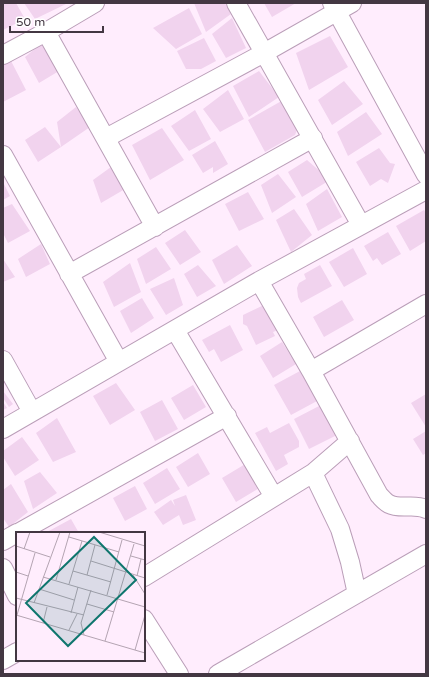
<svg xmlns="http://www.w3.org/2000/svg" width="429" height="677" viewBox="0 0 429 677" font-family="'Varela Round',sans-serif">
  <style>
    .building { fill: #f1d3ee }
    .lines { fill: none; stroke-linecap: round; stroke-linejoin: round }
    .minor-casing { stroke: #ba9eb8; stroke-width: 20 }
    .minor { stroke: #fff; stroke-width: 18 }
    .inset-road { fill: none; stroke: #b4a4b2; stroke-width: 1 }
    .view { fill: #0f766e; fill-opacity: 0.15; stroke: #0f766e; stroke-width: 2 }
    .inset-edge { fill: none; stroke: #433742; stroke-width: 2 }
  </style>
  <rect width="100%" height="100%" fill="#ffedfd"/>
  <path class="building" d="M3 3H16L25 19 3 30Z
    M24 3H65L66 4 35 19Z
    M194 3H225L231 14 206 32Z
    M264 3H296L272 17Z
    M189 8 202 34 176 49 153 28Z
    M232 18 246 48 226 58 212 34Z
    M330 36 348 67 309 90 296 53Z
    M204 38 216 61 201 69H186L177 51Z
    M41 44 59 71 39 83 25 57Z
    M10 59 26 90 3 102V64Z
    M259 71 279 97 249 117 233 86Z
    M344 81 363 104 332 125 318 100Z
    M228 90 244 119 220 132 203 109Z
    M285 99 299 125 295 135 265 152 248 120Z
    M76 107 90 127 61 147 38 162 25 140 45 127 61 147 57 122Z
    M195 110 211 139 189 151 171 126Z
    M366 112 382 134 348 156 337 132Z
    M162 128 184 160 150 180 132 145Z
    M215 141 228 164 213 173V167L203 173 192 155Z
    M379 148 390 163 395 164 388 183 381 179 370 186 356 162Z
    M307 160 330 180 302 197 288 172Z
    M111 167 125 189 101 203 93 180Z
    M278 174 296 197 272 213 261 185Z
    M3 182 10 196 3 200Z
    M327 189 342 217 318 231 306 204Z
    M248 192 264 219 239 231 225 204Z
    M12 204 30 231 8 243 3 233V208Z
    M294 209 312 235 291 252 276 220Z
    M424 210 426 213V241L410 251 396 226Z
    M185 230 201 252 180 265 165 243Z
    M388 232 401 254 382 265 377 258 373 261 364 246Z
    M41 244 50 264 26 277 18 259Z
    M237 245 252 266 224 284 212 260Z
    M156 247 171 269 146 284 137 259Z
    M353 248 367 274 344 287 329 262Z
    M3 259 15 277 3 282Z
    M130 263 141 292 114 307 103 282Z
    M198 265 216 286 197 297 184 274Z
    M320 265 332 286 301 303 298 297 297 288 299 283 306 279 304 274Z
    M174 278 183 305 166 315 150 289Z
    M142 298 154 318 131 333 120 311Z
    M342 300 354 320 324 337 313 317Z
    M266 304 278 330 273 332 275 336 256 345 247 326 243 324V315Z
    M230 325 243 350 221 362 214 349 209 352 202 340Z
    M282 342 296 364 273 378 260 356Z
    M300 371 317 401 291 415 274 385Z
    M116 383 135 410 110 425 93 396Z
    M193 385 206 407 184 420 171 398Z
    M3 391 13 404 9 407 3 398Z
    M426 394V427L411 403Z
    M162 400 178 429 155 441 140 412Z
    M3 402 7 408 3 410Z
    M321 405 337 435 309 449 294 419Z
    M57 418 76 452 53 462 36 433Z
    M289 423 299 441V447L284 455 288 464 276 471 255 433 267 427 270 433Z
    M426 431V453L423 455 413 439Z
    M22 437 39 460 15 476 3 457V451Z
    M198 453 210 474 188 487 176 467Z
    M247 463 261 487 236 502 222 478Z
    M167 468 180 489 155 504 143 483Z
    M40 472 57 493 33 509 24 481Z
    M11 484 28 512 9 527 3 518V490Z
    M135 486 147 509 125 521 113 498Z
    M186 495 196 520 183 525 179 515 163 525 154 512 171 500 175 506 173 500Z
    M71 519 79 533H48L47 532Z"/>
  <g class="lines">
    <defs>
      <path id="minor" d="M236 3 361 225
        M332 3 426 175
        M46 32 155 227
        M3 55 46 32 95 3
        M106 138 264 53 352 3
        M3 155 119 362
        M69 274 313 138
        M259 281 311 371 379 495C382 498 385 502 389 504 401 510 414 503 426 509
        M175 330 274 497
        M3 360 32 412
        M311 371 426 304
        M3 429 259 281 426 190
        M313 473 340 529 350 562 357 594
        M18 533 227 416
        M3 541 17 533
        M3 568 17 596
        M144 577 313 473 350 441
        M144 619 179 674
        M3 660 17 652
        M218 674 426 554"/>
    </defs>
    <use href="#minor" class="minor-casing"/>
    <use href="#minor" class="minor"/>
  </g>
  <g transform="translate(16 532)">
    <rect width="129" height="129" fill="#ffedfd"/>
    <path class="inset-road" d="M83 0 129 14M53 5 103 20M0 14 34 25M8 17 14 0M115 24 129 28M75 29 129 46M57 39 95 50M0 40 12 44M71 43 79 13M117 43 129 62M121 44 125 27M27 45 129 75M40 48 54 0M53 52 66 9M23 57 58 68M91 63 106 8M0 66 68 83M18 71 44 0M71 72 98 80M55 81 62 55M0 83 129 121M1 83 19 21M27 91 31 75M53 98 61 82M68 103 65 91 75 58M89 109 118 12M119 118 129 83"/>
    <path class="view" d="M78 5 120 48 52 114 10 71Z"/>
    <rect width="129" height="129" class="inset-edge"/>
  </g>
  <rect width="429" height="677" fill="none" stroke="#433742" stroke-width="8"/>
  <path d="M10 26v6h93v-6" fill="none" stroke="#433742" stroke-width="2"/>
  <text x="16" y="26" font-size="12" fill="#433742" stroke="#ffffff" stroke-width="3" paint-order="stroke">50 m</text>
</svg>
